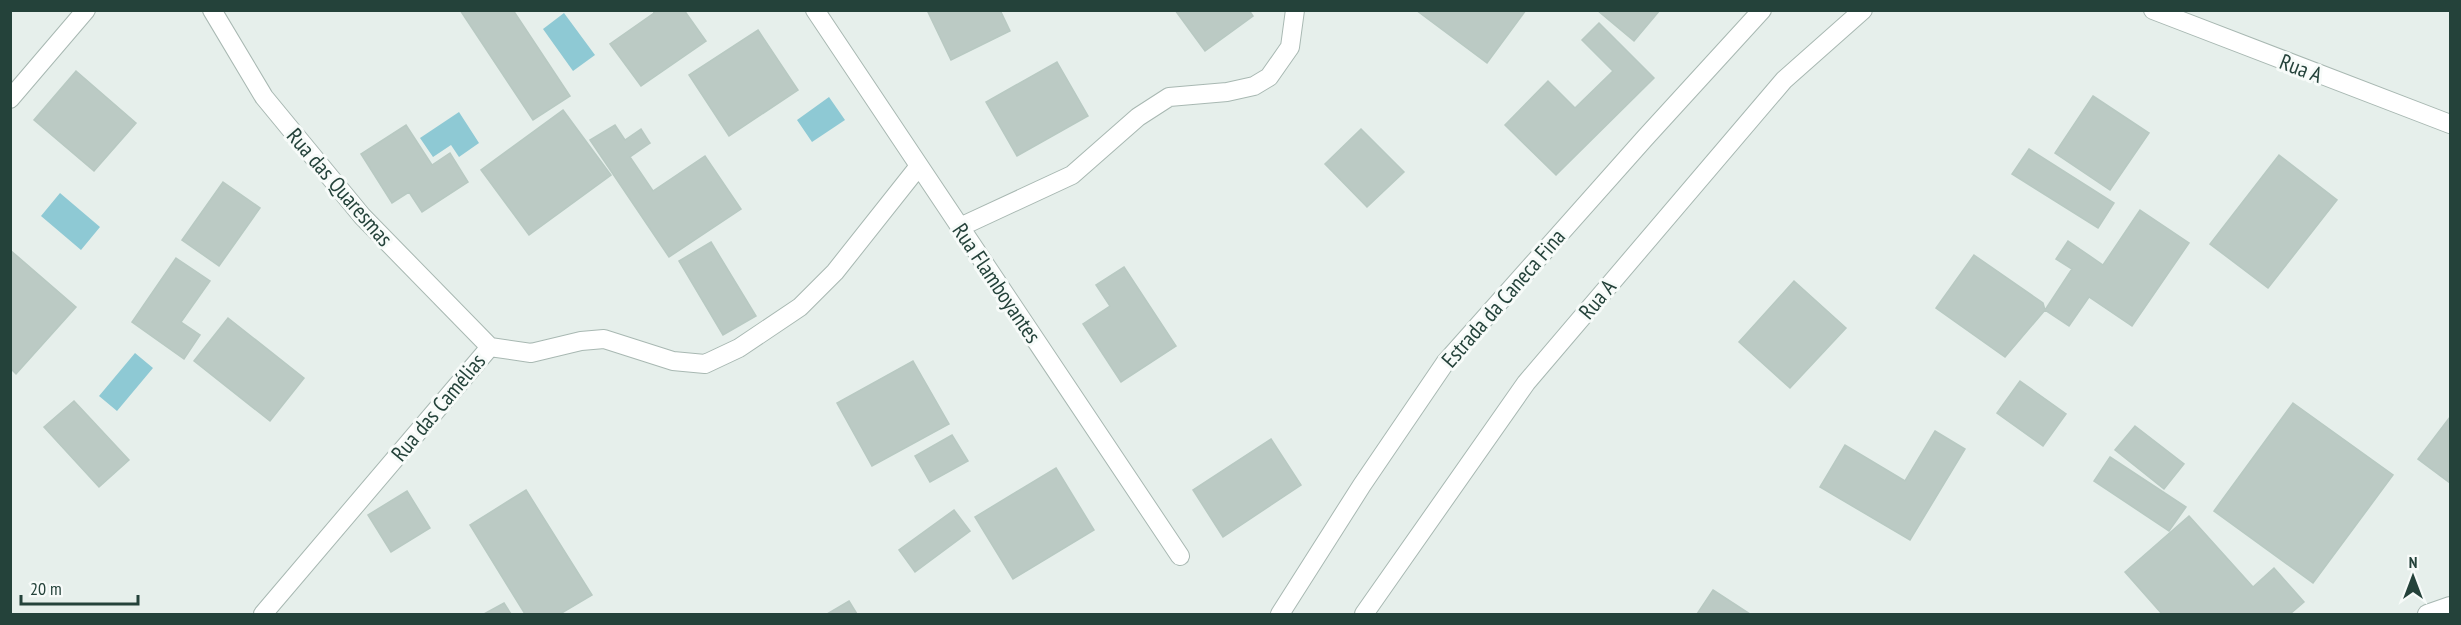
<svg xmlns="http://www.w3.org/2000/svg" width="2461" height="625" viewBox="0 0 2461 625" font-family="'PT Sans Narrow',sans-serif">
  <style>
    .water { fill: #8ec9d4 }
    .building { fill: #bbcac4; stroke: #b8c9c2; stroke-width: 1.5 }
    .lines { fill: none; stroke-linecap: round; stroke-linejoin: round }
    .minor-casing { stroke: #a8b8b2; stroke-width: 20 }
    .tertiary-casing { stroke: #a8b8b2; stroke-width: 20 }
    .minor { stroke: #fff; stroke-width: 18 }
    .tertiary { stroke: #fff; stroke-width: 18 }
    .labels { text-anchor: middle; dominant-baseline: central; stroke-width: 6; stroke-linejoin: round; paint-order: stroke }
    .street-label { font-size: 22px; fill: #24423a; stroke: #f7fbf9 }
  </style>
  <rect width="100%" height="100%" fill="#e6efeb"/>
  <path class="water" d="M564 13 595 55 573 71 543 29Z
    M829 97 845 120 812 142 797 120Z
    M459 112 479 143 459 157 451 145 433 157 420 138Z
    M60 193 100 227 81 250 41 216Z
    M135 353 153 368 117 411 99 396Z"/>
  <path class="building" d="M460 10H513L570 96 533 120Z
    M653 10H684L706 41 641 86 610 44 654 13Z
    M927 10H1000L1010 31 951 60Z
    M1175 10H1249L1253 16 1205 51Z
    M1416 10H1526L1487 63Z
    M1597 10H1660L1634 41Z
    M1599 23 1654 78 1556 175 1505 125 1548 81 1575 108 1613 71 1582 40Z
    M758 30 798 90 729 136 689 75Z
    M1057 62 1088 116 1017 156 986 102Z
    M76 71 136 123 94 171 34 120Z
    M2093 96 2149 133 2110 190 2055 153Z
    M563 110 611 175 529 235 481 170Z
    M406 125 432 165 450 153 468 182 422 212 409 192 392 203 361 154Z
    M615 125 625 140 641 129 650 143 630 157 653 191 705 156 741 209 669 257 590 140Z
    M1361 129 1404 172 1367 207 1325 164Z
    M2029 149 2114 203 2098 228 2012 174Z
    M2279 155 2337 200 2268 288 2210 244Z
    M223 182 260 208 219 266 182 240Z
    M2140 210 2189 243 2132 326 2089 297 2069 326 2045 310 2072 269 2056 259 2068 241 2103 265Z
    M711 242 756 316 723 335 679 261Z
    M10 250 76 307 16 374 10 368Z
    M1974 255 2043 303 2045 310 2005 357 1936 308Z
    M176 258 210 281 181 322 200 335 184 359 132 322Z
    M1124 267 1176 346 1121 382 1083 324 1110 306 1096 285Z
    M1794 281 1846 328 1790 388 1739 342Z
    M228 318 304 378 270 421 194 361Z
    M913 361 949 424 872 466 837 403Z
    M2020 381 2066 414 2043 446 1997 413Z
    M74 401 129 460 99 487 44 427Z
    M2293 403 2393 475 2313 583 2214 511Z
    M2450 417V483L2418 459Z
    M2135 426 2184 464 2164 489 2115 450Z
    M1935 431 1965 449 1910 540 1820 487 1845 445 1905 481Z
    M952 435 968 461 930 482 915 456Z
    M1271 439 1301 485 1223 537 1193 490Z
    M2110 457 2186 507 2169 531 2094 481Z
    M1056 468 1094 530 1013 579 975 517Z
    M526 490 592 595 560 614H525L470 525Z
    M407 491 430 528 391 552 368 515Z
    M954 510 970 531 915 572 899 550Z
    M2189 516 2253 587 2274 568 2304 602 2290 614H2162L2125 572Z
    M1713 590 1750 614H1697Z
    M849 601 857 614H827Z
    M504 603 511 614H484Z"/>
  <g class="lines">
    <defs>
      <path id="minor" d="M212 10 264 97 362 216 490 347
        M815 10 1180 556
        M2153 10 2450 124
        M10 99 86 10
        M960 227 1072 175 1138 117 1169 97 1227 92 1254 86 1269 77 1290 47 1295 10
        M490 347 531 353 581 341 604 339 673 361 705 364 739 348 800 307 835 272 919 166
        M263 614 490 347
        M1364 614 1526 383 1784 80 1863 10
        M2427 614 2450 606"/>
      <path id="tertiary" d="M1280 614 1362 485 1445 363 1645 138 1762 10"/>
    </defs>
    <use href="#minor" class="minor-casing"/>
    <use href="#tertiary" class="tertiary-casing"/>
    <use href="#minor" class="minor"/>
    <use href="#tertiary" class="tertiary"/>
  </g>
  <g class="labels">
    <g class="street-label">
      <text transform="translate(2301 68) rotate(21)">Rua A</text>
      <text transform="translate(340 187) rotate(49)">Rua das Quaresmas</text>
      <text transform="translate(997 283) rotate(56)">Rua Flamboyantes</text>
      <text transform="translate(1503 298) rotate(-49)">Estrada da Caneca Fina</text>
      <text transform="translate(1597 299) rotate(-50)">Rua A</text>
      <text transform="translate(438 407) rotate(-50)">Rua das Camélias</text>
    </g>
  </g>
  <rect width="2461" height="625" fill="none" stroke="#24423a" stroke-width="24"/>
  <g transform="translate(2413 577)" stroke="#f7fbf9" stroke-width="4.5" paint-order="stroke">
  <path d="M0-4.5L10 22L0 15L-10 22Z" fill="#24423a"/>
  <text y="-9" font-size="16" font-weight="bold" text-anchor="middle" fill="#24423a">N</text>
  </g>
  <path d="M21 595v9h117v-9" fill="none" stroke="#24423a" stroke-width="3"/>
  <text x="30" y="595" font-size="18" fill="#24423a" stroke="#f7fbf9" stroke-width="4.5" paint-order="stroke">20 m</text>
</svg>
